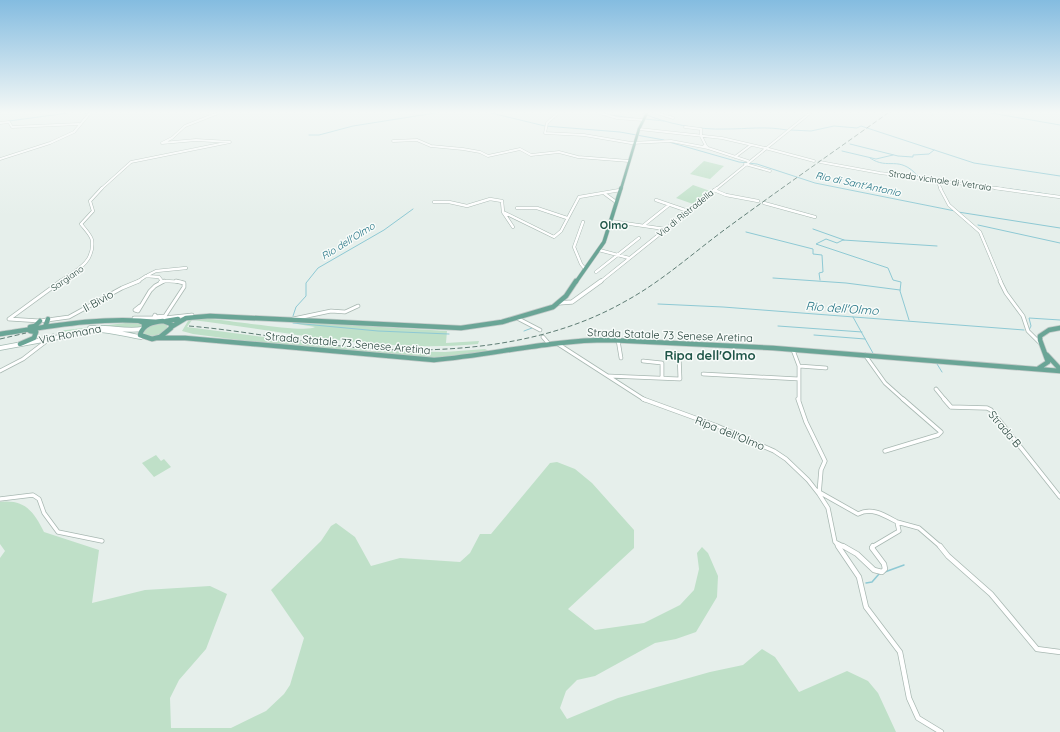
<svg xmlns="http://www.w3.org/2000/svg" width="1060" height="732" viewBox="0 0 1060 732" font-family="Quicksand,sans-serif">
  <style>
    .green { fill: #bfe0c8 }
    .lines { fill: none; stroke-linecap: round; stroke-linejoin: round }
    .stream-far1 { stroke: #8ec9d4; stroke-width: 1 }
    .stream { stroke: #8ec9d4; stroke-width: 1.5 }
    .minor-far4-casing { stroke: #a8b8b2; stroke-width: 3 }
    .minor-far3-casing { stroke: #a8b8b2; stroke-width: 3.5 }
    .minor-far2-casing { stroke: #a8b8b2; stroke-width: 4.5 }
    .minor-far1-casing { stroke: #a8b8b2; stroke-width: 5 }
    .minor-casing { stroke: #a8b8b2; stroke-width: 6 }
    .tertiary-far2-casing { stroke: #a8b8b2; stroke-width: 3 }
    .tertiary-far1-casing { stroke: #a8b8b2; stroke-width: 3.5 }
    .tertiary-casing { stroke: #a8b8b2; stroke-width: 5 }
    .secondary-casing { stroke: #a4bbb3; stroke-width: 5.5 }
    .primary-far2-casing { stroke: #c2cac8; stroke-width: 3.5 }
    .primary-far1-casing { stroke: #c2cac8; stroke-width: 4.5 }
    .primary-casing { stroke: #c2cac8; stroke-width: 6 }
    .minor-far4 { stroke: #fff; stroke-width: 2 }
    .minor-far3 { stroke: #fff; stroke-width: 2.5 }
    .minor-far2 { stroke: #fff; stroke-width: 3 }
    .minor-far1 { stroke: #fff; stroke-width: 3.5 }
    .minor { stroke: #fff; stroke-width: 4.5 }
    .tertiary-far2 { stroke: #fff; stroke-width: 2 }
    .tertiary-far1 { stroke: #fff; stroke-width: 2.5 }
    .tertiary { stroke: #fff; stroke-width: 3.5 }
    .secondary { stroke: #fff; stroke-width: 4 }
    .primary-far2 { stroke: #6aa596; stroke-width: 2.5 }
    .primary-far1 { stroke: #6aa596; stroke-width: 3.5 }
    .primary { stroke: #6aa596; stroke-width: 4.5 }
    .rail { stroke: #5f7d75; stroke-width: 1; stroke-dasharray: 5 2.5; stroke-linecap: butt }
    .labels { text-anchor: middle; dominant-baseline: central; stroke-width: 3; stroke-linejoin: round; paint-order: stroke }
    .far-street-label { font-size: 9px; fill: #24423a; stroke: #f7fbf9 }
    .far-water-label { font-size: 10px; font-style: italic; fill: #1c6f80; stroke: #f7fbf9 }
    .far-quarter-label { font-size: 11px; font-weight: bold; fill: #1f5548; stroke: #f7fbf9 }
    .street-label { font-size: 11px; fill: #24423a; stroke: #f7fbf9 }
    .water-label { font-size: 12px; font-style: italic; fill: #1c6f80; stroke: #f7fbf9 }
    .quarter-label { font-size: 13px; font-weight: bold; fill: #1f5548; stroke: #f7fbf9 }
  </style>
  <rect width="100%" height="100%" fill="#e6efeb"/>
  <path class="green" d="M704 161 724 166 710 179 690 174Z
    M693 185 710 191 693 204 676 198Z
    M193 318C215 317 305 334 315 327L297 324 298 322 447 331 446 343 479 341 478 344C379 353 290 332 192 320L187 327 373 351 445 352 485 349 489 351 442 358 418 357 277 345 193 334 182 331 188 321Z
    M134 322 142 323V327L139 329 102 326 57 333 58 331Z
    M161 323 167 324 168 329C159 335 154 338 144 334V330L150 326Z
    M156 455 161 461 164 459 171 467 154 477 142 463Z
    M557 462 575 469 592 483 634 530V548L568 609 595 630 644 623 680 605 694 590 699 569 697 553 702 547 708 553 718 576 717 597 696 632 676 639 655 643 595 676 577 680 566 691 560 708 567 719 618 698 710 672 743 665 762 649 775 657 799 692 847 671 868 681 878 693 896 732H0V558L5 551 0 544V502C25 499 34 512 44 532L99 550 92 603 145 590 210 586 227 594 206 649 179 680 170 698 171 728H231L266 711 284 694 290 685 304 638 271 590 321 541 331 526 336 523 355 537 371 566 400 558 460 562 470 553 480 534H491L550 463Z"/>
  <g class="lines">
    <path class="stream-far1" d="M84 113 88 114
      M491 113 545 126 620 132 664 140
      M642 113C667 124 698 130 726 129 747 129 766 126 787 130
      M991 113 1060 125
      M611 115 638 119
      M932 115 933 113
      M645 119 664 121
      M9 121 68 113
      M790 130 811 131 834 126 857 128 861 126 974 163 1060 176
      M309 135H319L353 126 435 113
      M669 142 739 162 757 164 815 183 955 211
      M850 144 898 156 913 157V155L929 154 934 150
      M842 151 876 159 893 155
      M870 158C889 171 898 154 918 176
      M1010 189 1046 194
      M958 212 1060 228
      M978 225 1060 243
      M813 229 844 240
      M746 232 813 249V254L822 255 823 272 819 273 820 280
      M773 278 846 283 900 290
      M658 304 723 307 1024 330
      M293 316 296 307 306 296V283L318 268 384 230 413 209
      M853 317 874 355
      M909 320 900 291 901 282 893 280 888 268 816 244 826 239 837 243 843 240 937 246
      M293 323 378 331 449 334
      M778 326 862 332
      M1029 330 1031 326 1029 318 1060 320
      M524 331 532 328
      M814 335 865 339
      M937 364 942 372"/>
    <path class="stream" d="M882 573 904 565
      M866 583 872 582 879 574"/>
    <defs>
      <path id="minor-far4" d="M558 113 547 123 545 133 584 135 631 143 671 141 703 147
        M600 113 617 118 643 120
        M657 113 673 118
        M0 123 9 122 12 127 79 124
        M685 127 701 129V136
        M639 129 722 138 765 148
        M701 136 706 146
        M393 141 417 140 431 146 463 149 480 152 488 156 520 149 531 155 559 152 578 157 629 161
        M704 146H706L708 148 703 147Z
        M708 148 748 161
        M735 157 751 145
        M0 159 50 143 74 132 90 113
        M820 162 880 173 1003 189
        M745 164 770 171
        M937 181 941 189
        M101 189 131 162 230 142 196 140 162 143 172 138 185 126 218 113"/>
      <path id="minor-far3" d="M940 188 949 205 980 232 1001 282
        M995 188 1060 197
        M714 190 726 195 758 201
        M605 194 616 202
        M656 200 688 211
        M434 202H449L467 206 490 199 502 201 503 212 513 227
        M764 203 815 217
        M517 208H537L567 218
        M503 212 554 237 561 231 579 197 620 190
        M610 221 665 229
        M583 222 574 247 581 264 585 269
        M644 225 669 205
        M599 250 629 258
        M596 272 639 238
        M148 275 156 271 186 268
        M59 282C75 271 95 263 92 240 91 235 84 228 81 224L93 211 90 201 102 188
        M137 282 146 276 159 277 162 281
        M160 282 166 281 181 282"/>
      <path id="minor-far2" d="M61 281 9 319 40 321 69 317 122 288 139 281
        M1000 281 1006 293 1023 316 1028 331 1039 342
        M140 306 135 310 138 311 150 291 155 286 164 281
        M155 315 154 317 165 316 184 287V283L176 281
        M134 318H164L192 315
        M517 318 540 330
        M293 319 331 311 345 312 358 306
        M543 337 549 344
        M618 340 621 358
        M558 344 645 400
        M793 350 799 366V400
        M865 355 885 383 904 400
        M643 361 662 363V378
        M799 366 826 368
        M0 371 23 359 53 336
        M703 374 799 379
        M609 376 680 379 679 354 669 353
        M936 389 945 400"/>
      <path id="minor-far1" d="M643 399 717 426 774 451 786 459 808 480 819 494 821 470 825 461 806 422 798 399
        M944 399 951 407 987 408 991 410 1060 497
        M885 451 938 435 941 432 903 399
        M819 492 858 514C872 507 884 515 897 522
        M819 494 828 508 835 542 845 547
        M0 499 33 495 39 499 44 513 58 532 102 541
        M836 543 839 547
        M872 547 899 531 897 522 919 528 941 547"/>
      <path id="minor" d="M838 546 859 577 866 607 900 652 909 698 918 718 941 732
        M843 546 857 554 874 570 882 572 885 569 884 564 872 548 873 546
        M940 546 948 556 991 594 1037 649 1060 652"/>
      <path id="tertiary-far2" d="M765 148 814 161
        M716 189 810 113"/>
      <path id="tertiary-far1" d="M600 282 717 188"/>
      <path id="tertiary" d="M558 303 572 302 601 281"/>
      <path id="secondary" d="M90 328C108 326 125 332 142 329
        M0 348 97 330C112 330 126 335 141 337"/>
      <path id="primary-far2" d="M621 189 639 129 647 113"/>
      <path id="primary-far1" d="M576 282 604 242 621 188"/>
      <path id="primary" d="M139 321 144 323V327
        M163 321 171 324V328L160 337 152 339 140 335C143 324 153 322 163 321Z
        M166 321 178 319
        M30 327 35 326 40 321
        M45 327 48 319
        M171 327 186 318 210 316 461 328 502 322 553 307 566 296 576 281
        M0 334C51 326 104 316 156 322
        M157 338H185L434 360C492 355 550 340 609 340L773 348 1060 371
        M20 344 34 338 36 332 30 331
        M1047 355 1060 369
        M1039 368 1048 362 1040 340V336L1049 330 1060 328"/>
    </defs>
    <use href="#minor-far4" class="minor-far4-casing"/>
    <use href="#minor-far3" class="minor-far3-casing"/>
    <use href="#minor-far2" class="minor-far2-casing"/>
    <use href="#minor-far1" class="minor-far1-casing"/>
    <use href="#minor" class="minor-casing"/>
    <use href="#tertiary-far2" class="tertiary-far2-casing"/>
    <use href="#tertiary-far1" class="tertiary-far1-casing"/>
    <use href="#tertiary" class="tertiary-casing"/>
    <use href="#secondary" class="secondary-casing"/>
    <use href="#primary-far2" class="primary-far2-casing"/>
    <use href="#primary-far1" class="primary-far1-casing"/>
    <use href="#primary" class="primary-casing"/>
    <use href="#minor-far4" class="minor-far4"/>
    <use href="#minor-far3" class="minor-far3"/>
    <use href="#minor-far2" class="minor-far2"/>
    <use href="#minor-far1" class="minor-far1"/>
    <use href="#minor" class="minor"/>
    <use href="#tertiary-far2" class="tertiary-far2"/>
    <use href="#tertiary-far1" class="tertiary-far1"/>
    <use href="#tertiary" class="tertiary"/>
    <use href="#secondary" class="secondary"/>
    <use href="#primary-far2" class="primary-far2"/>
    <use href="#primary-far1" class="primary-far1"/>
    <use href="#primary" class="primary"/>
    <path class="rail" d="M189 326C260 332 329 349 400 350 476 351 557 340 624 302 663 281 695 251 731 225 783 187 836 150 888 113
      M0 339 26 333"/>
  </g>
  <linearGradient id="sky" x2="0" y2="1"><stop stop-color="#84bce0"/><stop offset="0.52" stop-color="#f4f8f6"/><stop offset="1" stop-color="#f4f8f6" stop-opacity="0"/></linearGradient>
  <rect width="1060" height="216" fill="url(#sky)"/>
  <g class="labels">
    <g class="far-street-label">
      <text transform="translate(940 180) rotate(8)">Strada vicinale di Vetraia</text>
      <text transform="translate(685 213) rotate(-39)">Via di Ristradella</text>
      <text transform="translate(67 278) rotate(-35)">Sargiano</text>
    </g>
    <g class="far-water-label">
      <text transform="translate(858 184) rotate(12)">Rio di Sant'Antonio</text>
      <text transform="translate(348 241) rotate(-32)">Rio dell'Olmo</text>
    </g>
    <g class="far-quarter-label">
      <text x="614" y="225">Olmo</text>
    </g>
    <g class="street-label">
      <text transform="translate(98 301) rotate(-29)">Il Bivio</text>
      <text transform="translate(70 334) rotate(-11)">Via Romana</text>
      <text transform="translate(670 335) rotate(2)">Strada Statale 73 Senese Aretina</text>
      <text transform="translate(348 343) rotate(5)">Strada Statale 73 Senese Aretina</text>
      <text transform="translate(1005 429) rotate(50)">Strada B</text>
      <text transform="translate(730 433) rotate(22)">Ripa dell'Olmo</text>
    </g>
    <g class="water-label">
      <text transform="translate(842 308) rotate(4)">Rio dell'Olmo</text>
    </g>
    <g class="quarter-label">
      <text x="710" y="355">Ripa dell'Olmo</text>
    </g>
  </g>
</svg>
